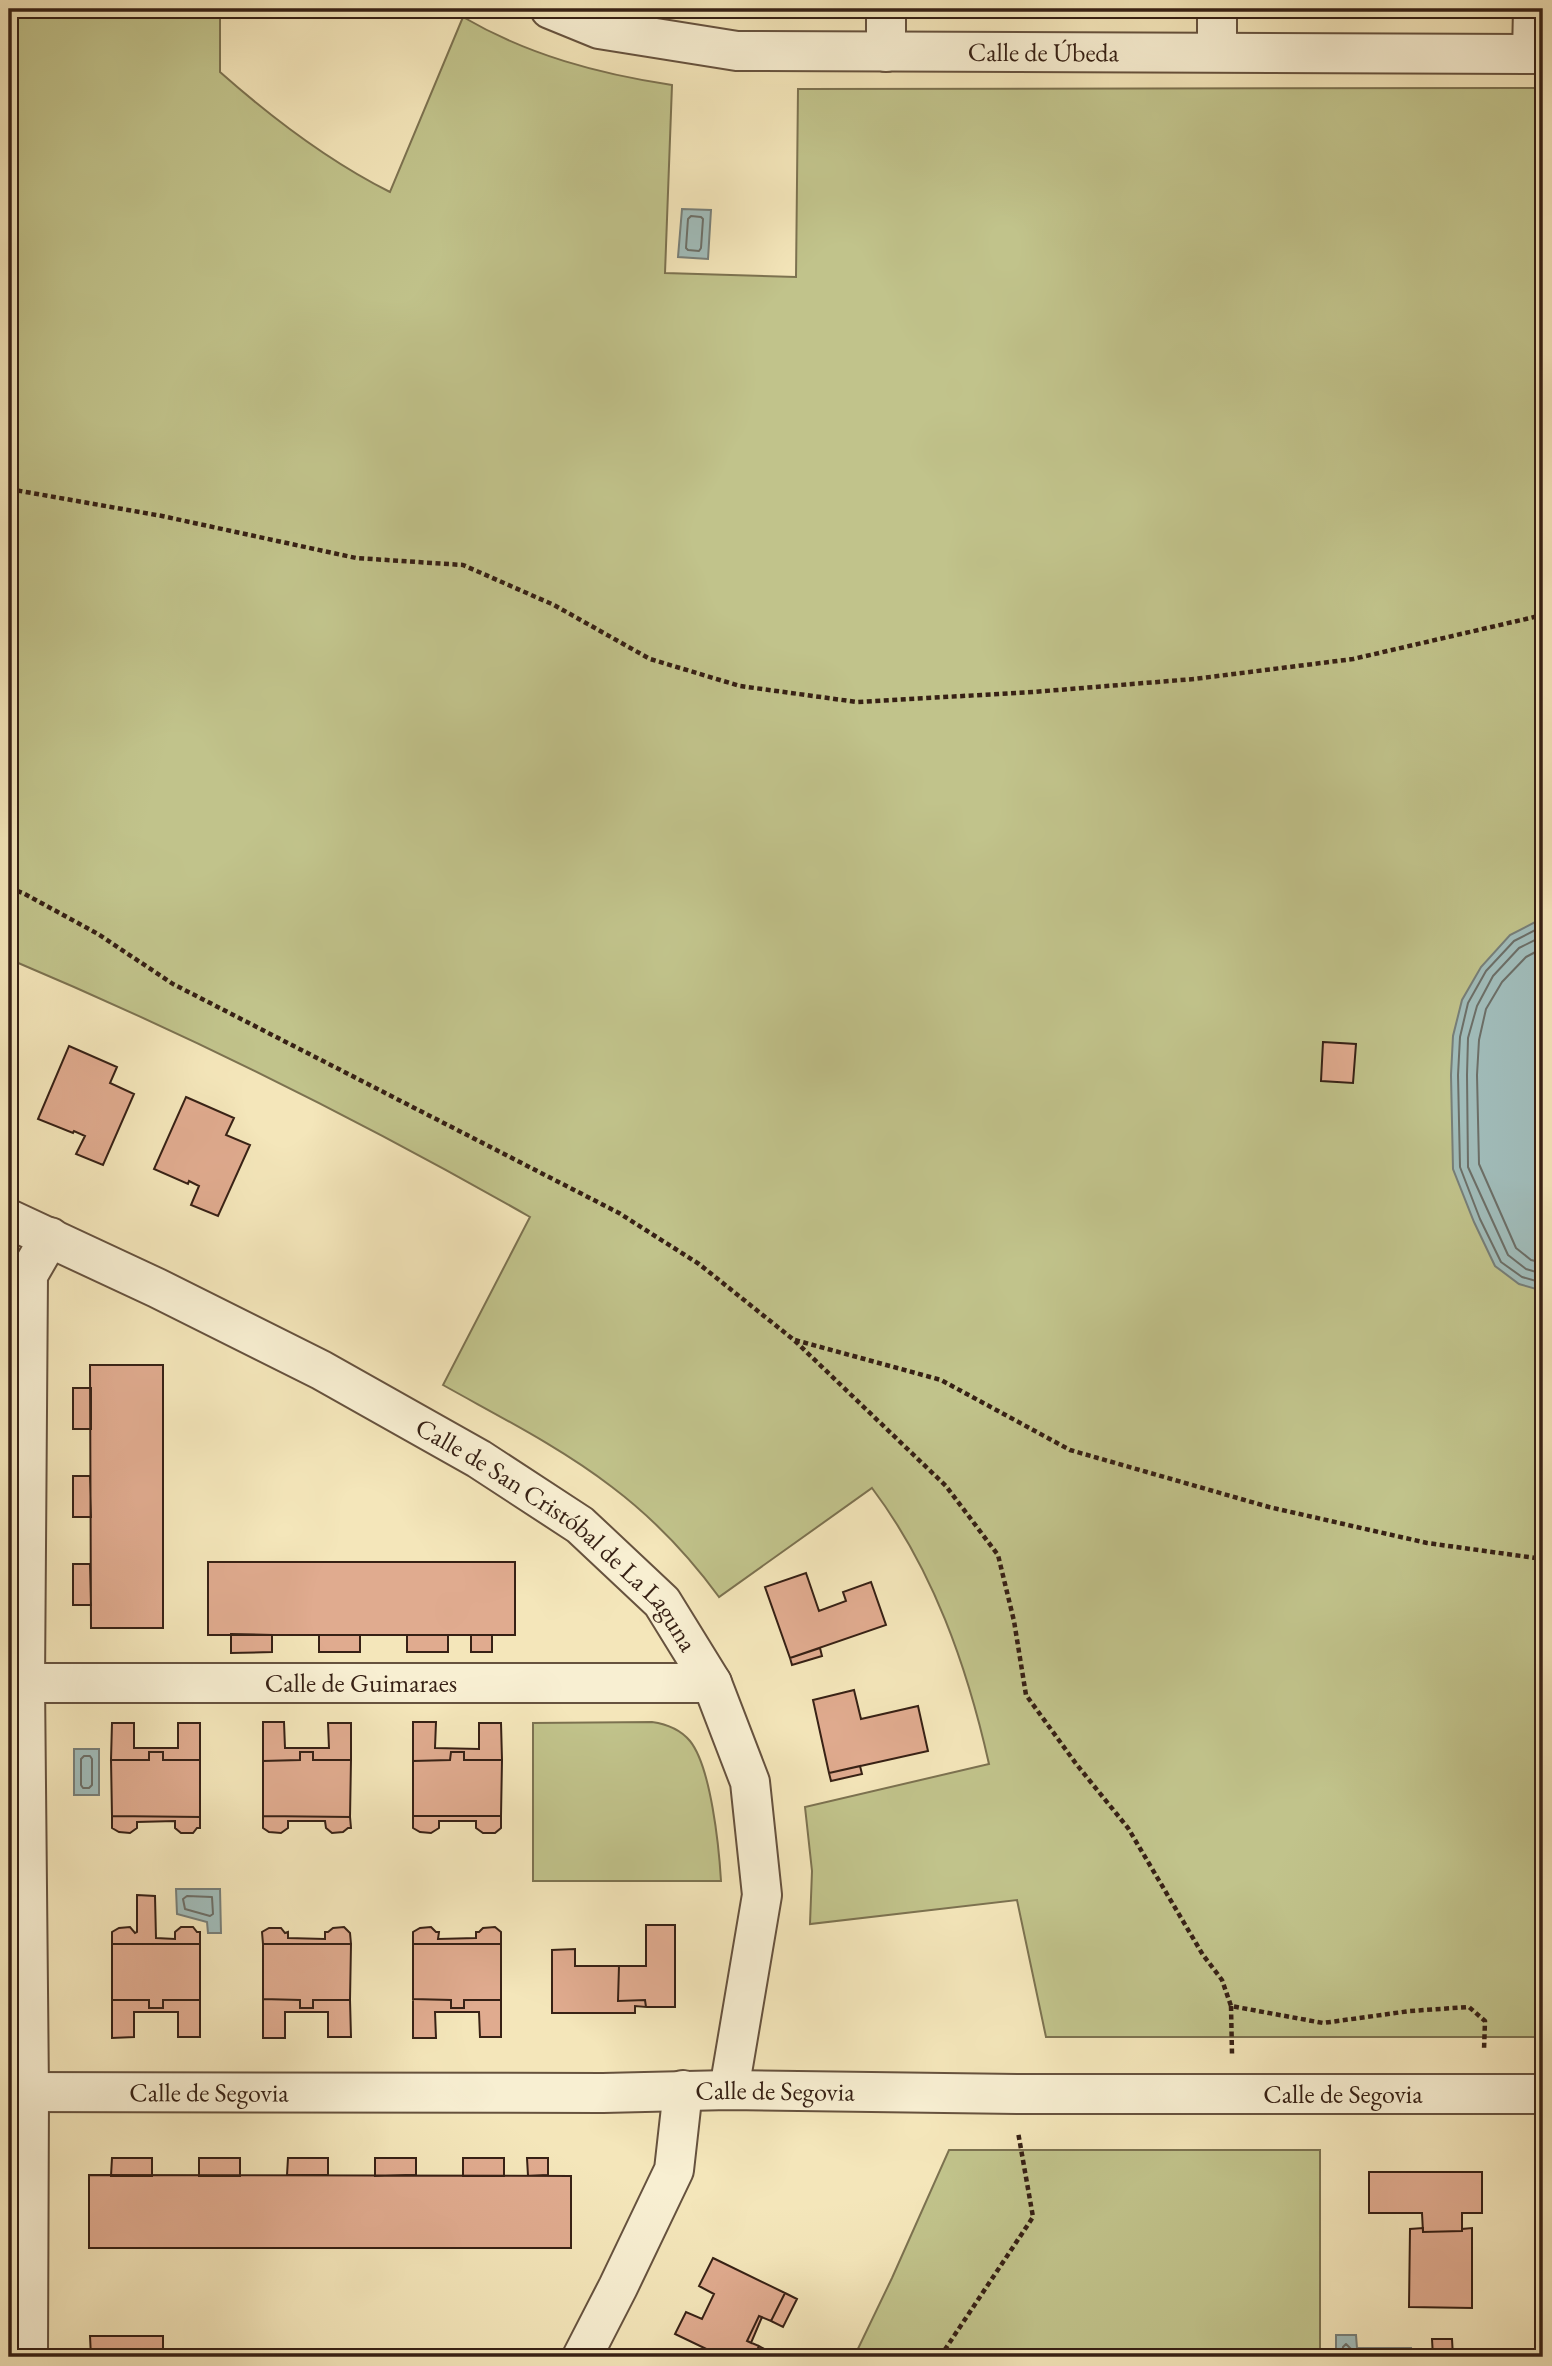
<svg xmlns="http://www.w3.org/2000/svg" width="1552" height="2366" viewBox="0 0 1552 2366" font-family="'EB Garamond',serif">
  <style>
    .green { fill: #c1c38b; stroke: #7c7250; stroke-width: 2 }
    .water { fill: #a1bdbb; stroke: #777f79; stroke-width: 2 }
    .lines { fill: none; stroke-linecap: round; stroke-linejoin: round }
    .shore { stroke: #6c6f68; stroke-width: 2 }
    .building { fill: #e0ab8f; stroke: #372115; stroke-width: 2 }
    .minor-casing { stroke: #66523e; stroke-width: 42 }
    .path { stroke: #372115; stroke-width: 4.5; stroke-dasharray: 5 3.5; stroke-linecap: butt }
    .minor { stroke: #f8efd2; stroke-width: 38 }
    .labels { text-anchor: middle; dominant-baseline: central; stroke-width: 7; stroke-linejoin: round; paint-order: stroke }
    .street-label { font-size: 26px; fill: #372115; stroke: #f8efd2 }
  </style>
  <rect width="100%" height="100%" fill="#f4e6ba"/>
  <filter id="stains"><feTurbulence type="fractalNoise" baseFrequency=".00286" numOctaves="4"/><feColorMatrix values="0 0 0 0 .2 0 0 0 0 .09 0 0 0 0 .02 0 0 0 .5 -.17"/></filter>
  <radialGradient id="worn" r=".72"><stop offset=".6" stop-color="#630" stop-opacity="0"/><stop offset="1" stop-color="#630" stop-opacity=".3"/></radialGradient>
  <path class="green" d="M9 9H220V72C272 118 328 161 390 192L463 17C528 55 599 74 672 85L665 273 796 277 798 89 1543 88V2037H1046L1017 1900 810 1924 812 1871 805 1807 989 1764C967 1666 933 1569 872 1488L719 1597C689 1556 653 1518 612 1487 560 1447 500 1417 443 1385L530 1217C362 1121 187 1034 9 959Z
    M652 1722C666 1724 680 1729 690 1741 711 1767 719 1847 721 1881H533V1723Z
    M949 2150H1320V2357H854L892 2278Z"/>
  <path class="water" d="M682 209 711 210 708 259 678 257Z
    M1543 918V1291L1519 1284 1495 1266 1474 1222 1453 1169 1451 1075 1453 1036 1462 1000 1481 967 1510 935Z
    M74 1749H99V1795H74Z
    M176 1889H220L221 1933H208L207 1922 177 1914Z
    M1336 2335H1356L1357 2348H1411V2357H1336Z"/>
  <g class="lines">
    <path class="shore" d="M691 216 701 217 703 219 701 248 699 251 688 250 686 248 688 219Z
      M1543 926 1514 941 1486 971 1468 1003 1460 1037 1458 1075 1460 1167 1480 1219 1501 1262 1522 1277 1543 1283
      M1543 936 1519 948 1493 976 1477 1006 1468 1038 1467 1075 1468 1167 1508 1255 1526 1269 1543 1274
      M1543 948 1526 957 1502 982 1486 1009 1479 1040 1477 1075 1479 1164 1516 1248 1531 1260 1543 1263
      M84 1756H90L92 1759V1785L89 1788H83L81 1785V1759Z
      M187 1896 212 1897 213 1914 210 1916 185 1909 183 1899Z
      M1342 2357 1343 2347 1346 2344 1356 2354 1401 2355 1404 2357"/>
  </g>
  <path class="building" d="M1323 1042 1356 1044 1353 1083 1321 1081Z
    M69 1046 117 1067 110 1083 134 1094 103 1165 76 1154 85 1136 74 1131 73 1133 38 1119Z
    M186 1097 234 1118 226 1135 250 1145 218 1216 191 1205 199 1186 189 1181 188 1184 154 1169Z
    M90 1365H163V1628H91Z
    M73 1388H91V1429H73Z
    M73 1476H90L91 1517H73Z
    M208 1562H515V1635H208Z
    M73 1564H90L91 1605H73Z
    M806 1573 819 1611 846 1601 843 1592 871 1582 886 1625 790 1658 765 1587Z
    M231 1634 272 1635V1652L231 1653Z
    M319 1635H360V1652H319Z
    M407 1635H448V1652H407Z
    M471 1635H492V1652H471Z
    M820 1648 822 1656 792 1665 790 1658Z
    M854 1690 861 1719 918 1706 928 1751 829 1773 813 1700Z
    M263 1722H284L285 1748H329L328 1723H351V1760H313V1752H300V1760L263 1761Z
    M413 1722H436L435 1748 479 1749V1723H501L502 1760H464V1752H451L450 1760 413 1761Z
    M112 1723H134V1748H178V1723H200V1760H163V1752H149V1760H111Z
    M149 1752H163V1760H200V1817L112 1816 111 1760H149Z
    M300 1752H313V1760H351L350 1817 263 1816V1761L300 1760Z
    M451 1752H464V1760H502L501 1816H413V1761L450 1760Z
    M860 1766 862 1774 831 1781 829 1773Z
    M112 1816 200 1817V1828H197L193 1833H181L175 1828V1821L137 1822V1828L130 1833 119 1832 112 1828Z
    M263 1816 350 1817 351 1828H348L343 1832 332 1833 326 1828 325 1821H288V1828L281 1833 269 1832 263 1828Z
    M413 1816H501V1828L495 1833H483L476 1828V1821H439V1828L431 1833 420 1832 413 1828Z
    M137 1895 155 1896 156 1938 175 1939V1932L181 1927H193L197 1932H200V1944H112V1932L119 1928 130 1927 135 1933 137 1932Z
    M646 1925H675V2007H646L645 2000 618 2001 619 1966H646Z
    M344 1927 350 1933 351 1944H263L262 1932 269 1928H281L285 1933 288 1932V1938L325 1939V1932H328L333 1928Z
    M431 1927 436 1932H439L438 1939 476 1938V1932H479L483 1928 495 1927 501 1932V1944H413V1932L420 1928Z
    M112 1944H200V2000H163V2008H149V2000H112Z
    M263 1944H351L350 2000H313V2008H300V2000L263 1999Z
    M413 1944H501V2000H464V2008H451V2000L413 1999Z
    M575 1949V1966H619L618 2001 645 2000 646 2007 635 2006V2013H552V1950Z
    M263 1999 300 2000V2008H313V2000H350L351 2037H328V2012H285V2038H263Z
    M413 1999 451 2000V2008H464V2000H501V2037H480L479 2012H435L436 2038H413Z
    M112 2000H149V2008H163V2000H200V2037H178V2012H134V2037L112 2038Z
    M112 2158H152V2176H111Z
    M199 2158H240V2176H199Z
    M288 2158H328V2175H287Z
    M375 2158H416V2175L375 2176Z
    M463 2158H504V2176H463Z
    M527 2158H548V2175L528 2176Z
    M1369 2172H1482V2213H1462V2231L1423 2232 1422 2213H1369Z
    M89 2175 571 2176V2248H89Z
    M1423 2228V2232L1462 2231V2229L1472 2228V2308L1409 2307 1410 2229Z
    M713 2258 785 2293 771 2321 759 2316 747 2341 759 2346 754 2357H723L675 2334 686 2312 702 2319 714 2294 699 2286Z
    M785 2293 797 2299 783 2327 771 2321Z
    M759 2316 762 2317 751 2343 747 2341Z
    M90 2336H163V2357H91Z
    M1432 2339H1452L1453 2357H1433Z
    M759 2346 771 2353 769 2357H754Z"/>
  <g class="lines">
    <defs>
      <g id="minor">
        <path id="s1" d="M550 9 599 29 737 51 1543 54"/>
        <path d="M886 9V52"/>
        <path d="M1217 52V9"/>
        <path d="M1532 54 1533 9"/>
        <path id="s2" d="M9 1219 157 1288 321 1370 479 1459 580 1525 662 1602 712 1683 750 1782 762 1895 729 2090"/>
        <path id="s3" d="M9 1683H712"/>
        <path id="s4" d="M9 2092 603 2093 729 2090 1017 2094H1543"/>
        <path d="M28 2357 29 2092 25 1683 28 1275 50 1237"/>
        <path d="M582 2357 618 2287 674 2170 683 2090"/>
      </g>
    </defs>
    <use href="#minor" class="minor-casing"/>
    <path class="path" d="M9 489 162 516 356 558 463 565 554 605 650 659 740 686 857 702 1033 692 1194 679 1353 659 1543 615
      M9 888 23 893 98 934 173 984 619 1213 699 1264 794 1340 946 1486 998 1555 1014 1621 1026 1695 1077 1765 1128 1828 1203 1955 1222 1980 1231 2006 1323 2023 1410 2011 1469 2007 1485 2021 1484 2050
      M795 1340 941 1380 1070 1450 1269 1507 1427 1543 1543 1559
      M1231 2006 1232 2054
      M940 2357 1033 2217 1018 2132"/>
    <use href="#minor" class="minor"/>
  </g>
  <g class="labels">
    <g class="street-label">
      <text stroke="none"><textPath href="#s1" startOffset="499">Calle de Úbeda</textPath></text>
      <text stroke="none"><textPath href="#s2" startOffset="637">Calle de San Cristóbal de La Laguna</textPath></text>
      <text stroke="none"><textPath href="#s3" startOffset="352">Calle de Guimaraes</textPath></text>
      <text stroke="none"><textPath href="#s4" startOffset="766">Calle de Segovia</textPath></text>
      <text stroke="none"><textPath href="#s4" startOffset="200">Calle de Segovia</textPath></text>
      <text stroke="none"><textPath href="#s4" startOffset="1334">Calle de Segovia</textPath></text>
    </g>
  </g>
  <rect width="1552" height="2366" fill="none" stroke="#f4e6ba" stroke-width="35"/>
  <rect x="10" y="10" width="1531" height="2345" fill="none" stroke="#372115" stroke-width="3.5"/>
  <rect x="18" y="18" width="1517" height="2331" fill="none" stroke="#372115" stroke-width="2"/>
  <rect width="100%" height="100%" filter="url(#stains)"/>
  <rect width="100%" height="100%" fill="url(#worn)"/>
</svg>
